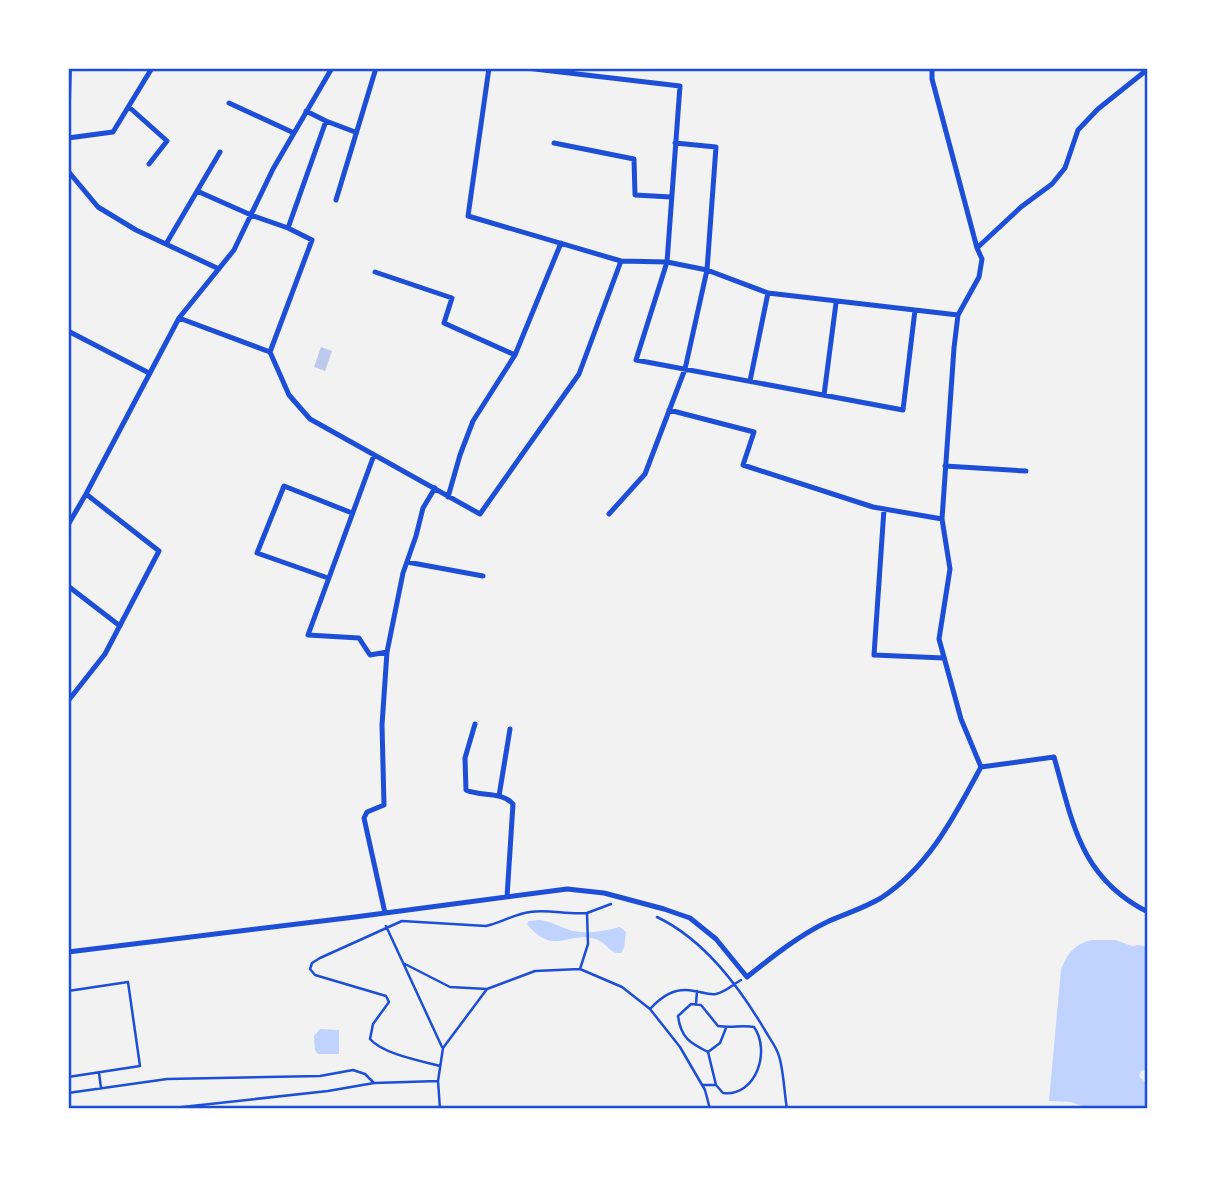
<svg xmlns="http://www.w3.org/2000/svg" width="1216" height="1177" viewBox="0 0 1216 1177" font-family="'IBM Plex Sans',sans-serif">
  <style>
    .water { fill: #bfd3fe }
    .building { fill: #bdc9ec }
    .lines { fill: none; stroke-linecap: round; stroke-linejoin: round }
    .path { stroke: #1d4ed8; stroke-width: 2.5 }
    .minor { stroke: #1d4ed8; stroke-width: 5 }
    .tertiary { stroke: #1d4ed8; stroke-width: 6 }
    .neatline { fill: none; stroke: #1d4ed8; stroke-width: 2.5 }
  </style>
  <rect width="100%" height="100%" fill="#f2f2f2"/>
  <path class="water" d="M540 920C554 922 561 928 573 931 589 934 605 931 620 927L626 932 624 948 621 953C609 954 608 944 598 940 568 929 555 958 527 924L529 921Z
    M1091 940H1115L1132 946 1139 945 1148 947V1069L1141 1071 1139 1076 1148 1085V1109H1090L1071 1102 1049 1101 1061 970C1067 954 1074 945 1091 940Z
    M320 1029 339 1030V1054H318L315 1050 314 1036Z"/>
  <path class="building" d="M321 347 332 351 325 371 314 367Z"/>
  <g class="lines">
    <path class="path" d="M587 913 611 904
      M657 917C705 940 740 988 766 1032 770 1039 777 1048 779 1056 784 1072 784 1092 787 1109
      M386 926 442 1047
      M403 963 450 987 487 989
      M68 991 128 982 140 1066 68 1077
      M696 1004 697 991
      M650 1009C662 996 675 987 694 991 702 992 708 995 716 994 726 992 732 985 741 980
      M440 1066C421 1061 383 1054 370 1039L373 1024 389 1002 386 996 315 975 310 969 312 963 320 958 402 921 486 926C501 923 514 914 530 912 549 909 567 915 587 913L588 944 580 969
      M99 1073 101 1088
      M1147 1076H1148
      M703 1085H716L723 1093C756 1097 771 1051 754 1027 743 1025 731 1028 718 1026L701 1005 691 1004 678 1016C681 1038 690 1043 708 1052
      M716 1085 708 1052 720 1043 726 1028
      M68 1093 167 1079 320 1076 353 1070 365 1074 374 1083
      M164 1109 328 1091 374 1083 438 1081
      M440 1109 438 1081 443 1048 487 989 535 971 580 969 622 987 650 1009 680 1047 705 1090 710 1109"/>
    <path class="minor" d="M489 68 468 216 621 261 667 262 707 270 768 293 958 315
      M526 68 680 86 667 262 636 360 903 410 915 310
      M932 68V79L977 248 982 259 979 277 958 315 954 348 942 519 950 569 939 639 961 719 981 767
      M229 103 294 133
      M129 107 167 141 149 164
      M306 111 326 121
      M68 138 113 132 152 68
      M554 143 634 159 635 195 671 197
      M68 171 98 207 136 230 219 269
      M197 191 251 215 288 228 312 240 270 352
      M336 200 376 68
      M288 228 326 121 355 132
      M166 244 220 152
      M977 248 1021 207 1052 184 1065 168 1078 130 1098 109 1148 69
      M375 272 452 298 444 323 515 355
      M179 318 270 352 289 395 310 419 480 514 579 374 621 261
      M68 331 149 373
      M750 381 768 293
      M824 395 836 303
      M669 410 754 432 743 465 873 507 942 519
      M374 455 308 635 359 638 370 655 387 652
      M945 466 1026 471
      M86 494 179 318 234 250 273 169 332 68
      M448 497 460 455 473 421 515 355 561 243
      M884 509 874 655 944 658
      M609 514 645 474 685 369 707 270 716 147 675 143
      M68 525 86 494 159 551 105 654 68 701
      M407 562 483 576
      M328 578 257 553 284 486 352 513
      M68 586 120 626
      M475 724 465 758 466 790C481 797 502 791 513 804L507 897
      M981 767 1054 757C1073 823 1080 878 1148 912
      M499 796 510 729
      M385 913 364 818 367 812 384 805 382 725 387 652 403 573 416 536 423 508 435 488
      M68 952 355 917 567 889 604 893 664 909 690 918 716 939 747 977C772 957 798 936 827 922 845 914 864 908 881 898 929 867 955 815 981 767"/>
    <path class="tertiary" d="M68 101 69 68"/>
  </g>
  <rect width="1216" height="1177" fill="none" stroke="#ffffff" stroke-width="140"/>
  <rect x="70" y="70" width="1076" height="1037" class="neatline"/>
</svg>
